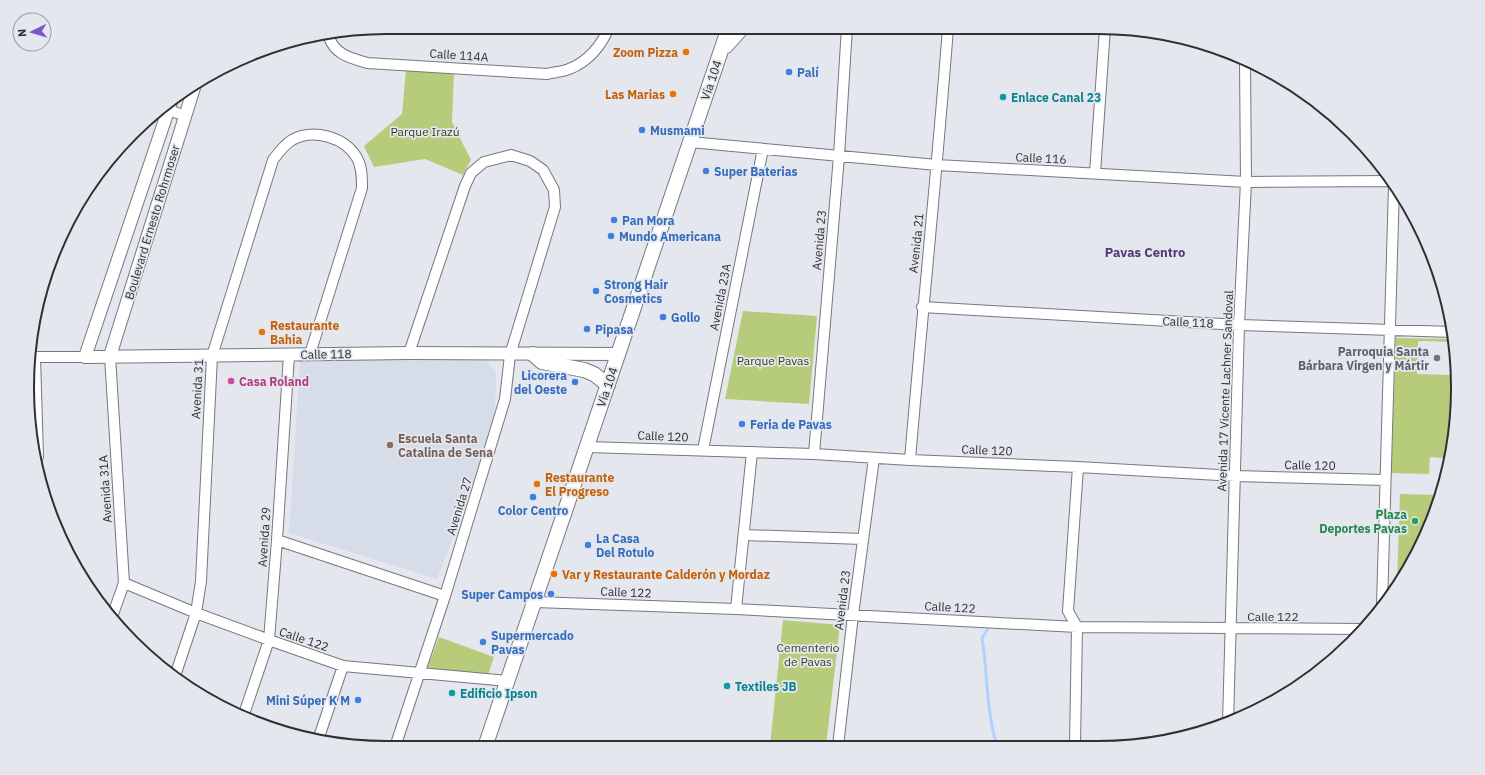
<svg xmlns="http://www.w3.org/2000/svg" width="1485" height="775" viewBox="0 0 1485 775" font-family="'IBM Plex Sans',sans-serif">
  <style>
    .built { fill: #d6dde9 }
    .green { fill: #b7cc7b }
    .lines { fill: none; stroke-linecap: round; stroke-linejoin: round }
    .stream { stroke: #afd2fe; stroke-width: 3 }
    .minor-casing { stroke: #75787d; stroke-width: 12 }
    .tertiary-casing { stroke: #75787d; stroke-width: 14 }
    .secondary-casing { stroke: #75787d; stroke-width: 16 }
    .minor { stroke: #fff; stroke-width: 10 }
    .tertiary { stroke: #fff; stroke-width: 12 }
    .secondary { stroke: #fff; stroke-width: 14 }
    .food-dot { fill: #e8710a; stroke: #e4e7ed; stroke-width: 1.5 }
    .shop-dot { fill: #3f7fe0; stroke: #e4e7ed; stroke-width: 1.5 }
    .culture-dot { fill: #0f9aa8; stroke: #e4e7ed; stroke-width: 1.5 }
    .worship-dot { fill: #6b7280; stroke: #e4e7ed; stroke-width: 1.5 }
    .hotel-dot { fill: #d1479c; stroke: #e4e7ed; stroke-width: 1.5 }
    .education-dot { fill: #8d6e63; stroke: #e4e7ed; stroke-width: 1.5 }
    .leisure-dot { fill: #2e9e5b; stroke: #e4e7ed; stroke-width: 1.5 }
    .labels { text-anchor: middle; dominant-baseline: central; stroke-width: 3.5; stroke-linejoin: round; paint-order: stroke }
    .food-label { font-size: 12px; font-weight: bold; fill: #c56008; stroke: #e4e7ed; text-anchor: start }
    .street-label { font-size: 12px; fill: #2e3032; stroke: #e4e7ed }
    .shop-label { font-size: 12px; font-weight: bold; fill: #366cbe; stroke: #e4e7ed; text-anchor: start }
    .culture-label { font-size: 12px; font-weight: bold; fill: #0d838f; stroke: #e4e7ed; text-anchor: start }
    .park-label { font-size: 12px; fill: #37401a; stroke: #e4e7ed }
    .worship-label { font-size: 12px; font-weight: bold; fill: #5b616d; stroke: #e4e7ed; text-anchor: end }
    .hotel-label { font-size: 12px; font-weight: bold; fill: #b23c85; stroke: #e4e7ed; text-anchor: start }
    .education-label { font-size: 12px; font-weight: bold; fill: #785e54; stroke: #e4e7ed; text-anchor: start }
    .leisure-label { font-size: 12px; font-weight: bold; fill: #27864d; stroke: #e4e7ed; text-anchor: end }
    .neighbourhood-label { font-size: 13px; font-weight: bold; fill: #4e3a76; stroke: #e4e7ed }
    .rim { fill: none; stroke: #2e3032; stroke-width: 2 }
  </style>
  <rect width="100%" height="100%" fill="#e4e7ed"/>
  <path class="built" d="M408 359H484L496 372 495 411 475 479 437 579 289 533 300 361Z"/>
  <path class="green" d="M406 70 454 72 452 122 471 160 463 175 425 159 374 167 364 146 402 114Z
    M743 311 817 316 809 404 725 399Z
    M1396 338 1455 339V342L1418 341 1417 374 1451 375V389H1457V411L1447 474H1443L1444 458 1430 457 1429 474 1391 473Z
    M1400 494 1440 495 1421 547 1397 583Z
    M783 620 840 625 826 746H770Z
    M439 637 494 657 488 675 427 669Z"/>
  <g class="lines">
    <path class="stream" d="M988 629 982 638C987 667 986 696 992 725 993 732 994 739 998 745"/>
    <defs>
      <path id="minor" d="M329 37C335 55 351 58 367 63L547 74C554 72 562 72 569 69 588 62 602 45 609 27
        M162 108 186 116
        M690 142 937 165 1246 182 1391 181
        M1095 173 1105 28
        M922 307 1239 325 1453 332
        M110 356 124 583 112 617
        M33 357H85
        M35 357 38 457
        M587 447 814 454 910 460 1078 467 1236 476 1385 480
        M703 450 763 149
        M814 454 839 156 847 27
        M910 460C922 316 937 172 948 28
        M744 535 863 539
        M277 540 445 596
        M124 583 196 613 269 640 343 666 508 681
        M535 602 736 609 1077 627 1364 629
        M1382 605 1394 185
        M736 609 752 452
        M176 673 196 613 201 581 212 356 273 160C278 153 284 145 292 140 313 128 345 137 357 158 362 167 362 178 362 188L310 354
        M243 717 269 640 277 540 289 355
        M1228 723 1239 325 1246 182 1245 60
        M318 740 343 666
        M1075 745 1077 627 1068 611 1078 467
        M838 746 853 615 874 458
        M395 747 445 596 505 399 510 355 555 207 554 190 543 170 530 161 511 155 484 162 471 173 465 186 409 353"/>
      <path id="tertiary" d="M172 99 85 357 409 353 619 354
        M110 356 194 88"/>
      <path id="secondary" d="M726 46 743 27
        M533 354 542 362 584 370 594 374 608 385
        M485 747 729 27"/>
    </defs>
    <use href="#minor" class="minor-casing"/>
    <use href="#tertiary" class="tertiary-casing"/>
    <use href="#secondary" class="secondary-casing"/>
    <use href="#minor" class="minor"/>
    <use href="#tertiary" class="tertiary"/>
    <use href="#secondary" class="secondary"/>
  </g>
  <g class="food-dot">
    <circle cx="686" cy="52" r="4"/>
    <circle cx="673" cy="94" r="4"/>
    <circle cx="262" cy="332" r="4"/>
    <circle cx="537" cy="484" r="4"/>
    <circle cx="554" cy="574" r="4"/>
  </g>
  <g class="shop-dot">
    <circle cx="789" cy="72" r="4"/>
    <circle cx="642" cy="130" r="4"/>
    <circle cx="706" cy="171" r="4"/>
    <circle cx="614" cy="220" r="4"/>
    <circle cx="611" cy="236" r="4"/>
    <circle cx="596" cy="291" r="4"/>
    <circle cx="663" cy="317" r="4"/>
    <circle cx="587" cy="329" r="4"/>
    <circle cx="575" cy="382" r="4"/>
    <circle cx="742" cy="424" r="4"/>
    <circle cx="533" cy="497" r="4"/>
    <circle cx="588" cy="545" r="4"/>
    <circle cx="551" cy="594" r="4"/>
    <circle cx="483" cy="642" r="4"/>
    <circle cx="358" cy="700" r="4"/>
  </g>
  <g class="culture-dot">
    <circle cx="1003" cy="97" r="4"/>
    <circle cx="727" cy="686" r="4"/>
    <circle cx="452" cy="693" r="4"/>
  </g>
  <circle class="worship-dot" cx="1437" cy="358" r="4"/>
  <circle class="hotel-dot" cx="231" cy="381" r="4"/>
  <circle class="education-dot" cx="390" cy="445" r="4"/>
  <circle class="leisure-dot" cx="1415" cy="521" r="4"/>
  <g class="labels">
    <g class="food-label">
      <text x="678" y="52" text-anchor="end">Zoom Pizza</text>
      <text x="665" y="94" text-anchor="end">Las Marias</text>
      <text x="270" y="325">Restaurante<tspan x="270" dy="14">Bahia</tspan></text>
      <text x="545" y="477">Restaurante<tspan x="545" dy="14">El Progreso</tspan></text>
      <text x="562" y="574">Var y Restaurante Calderón y Mordaz</text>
    </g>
    <g class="street-label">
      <text transform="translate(459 55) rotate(4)">Calle 114A</text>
      <text transform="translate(711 80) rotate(-71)">Vía 104</text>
      <text transform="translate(1041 158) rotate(3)">Calle 116</text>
      <text transform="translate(152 222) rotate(-73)">Boulevard Ernesto Rohrmoser</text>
      <text transform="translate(819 240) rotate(-85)">Avenida 23</text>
      <text transform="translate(916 243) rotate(-84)">Avenida 21</text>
      <text transform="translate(720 297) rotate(-79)">Avenida 23A</text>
      <text transform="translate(1188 322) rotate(3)">Calle 118</text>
      <text transform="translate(326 354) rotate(-1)">Calle 118</text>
      <text transform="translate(607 387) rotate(-71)">Vía 104</text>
      <text transform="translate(197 389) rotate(-87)">Avenida 31</text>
      <text transform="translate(1225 391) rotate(-88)">Avenida 17 Vicente Lachner Sandoval</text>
      <text transform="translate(663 436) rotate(2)">Calle 120</text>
      <text transform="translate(987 450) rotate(2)">Calle 120</text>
      <text transform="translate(1310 465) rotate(1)">Calle 120</text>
      <text transform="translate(105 489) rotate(-94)">Avenida 31A</text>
      <text transform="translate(459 506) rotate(-73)">Avenida 27</text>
      <text transform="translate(264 537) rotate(-86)">Avenida 29</text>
      <text transform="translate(626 592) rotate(2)">Calle 122</text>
      <text transform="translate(842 600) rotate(-83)">Avenida 23</text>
      <text transform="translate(950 607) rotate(3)">Calle 122</text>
      <text x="1273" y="616">Calle 122</text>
      <text transform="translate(304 639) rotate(19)">Calle 122</text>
    </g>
    <g class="shop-label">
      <text x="797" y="72">Palí</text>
      <text x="650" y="130">Musmami</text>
      <text x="714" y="171">Super Baterias</text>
      <text x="622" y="220">Pan Mora</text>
      <text x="619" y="236">Mundo Americana</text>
      <text x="604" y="284">Strong Hair<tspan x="604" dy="14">Cosmetics</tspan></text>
      <text x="671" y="317">Gollo</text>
      <text x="595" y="329">Pipasa</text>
      <text x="567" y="375" text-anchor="end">Licorera<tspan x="567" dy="14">del Oeste</tspan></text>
      <text x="750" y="424">Feria de Pavas</text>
      <text x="533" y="510" text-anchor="middle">Color Centro</text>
      <text x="596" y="538">La Casa<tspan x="596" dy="14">Del Rotulo</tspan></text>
      <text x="543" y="594" text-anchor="end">Super Campos</text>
      <text x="491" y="635">Supermercado<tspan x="491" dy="14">Pavas</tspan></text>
      <text x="350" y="700" text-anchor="end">Mini Súper K M</text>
    </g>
    <g class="culture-label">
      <text x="1011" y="97">Enlace Canal 23</text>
      <text x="735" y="686">Textiles JB</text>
      <text x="460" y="693">Edificio Ipson</text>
    </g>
    <g class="park-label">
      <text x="425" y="131">Parque Irazú</text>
      <text x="773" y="360">Parque Pavas</text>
      <text x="808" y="647">Cementerio<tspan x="808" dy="14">de Pavas</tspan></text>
    </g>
    <g class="worship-label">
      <text x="1429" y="351">Parroquia Santa<tspan x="1429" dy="14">Bárbara Virgen y Mártir</tspan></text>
    </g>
    <g class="hotel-label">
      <text x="239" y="381">Casa Roland</text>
    </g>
    <g class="education-label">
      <text x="398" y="438">Escuela Santa<tspan x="398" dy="14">Catalina de Sena</tspan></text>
    </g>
    <g class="leisure-label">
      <text x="1407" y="514">Plaza<tspan x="1407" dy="14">Deportes Pavas</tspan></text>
    </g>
    <g class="neighbourhood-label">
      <text x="1145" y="252">Pavas Centro</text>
    </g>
  </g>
  <path d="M0 0H1485V775H0ZM387 34H1098A353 353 0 0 1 1451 387V388A353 353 0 0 1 1098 741H387A353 353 0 0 1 34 388V387A353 353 0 0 1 387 34Z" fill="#e4e7ed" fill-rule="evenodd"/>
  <path class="rim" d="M387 34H1098A353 353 0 0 1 1451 387V388A353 353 0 0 1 1098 741H387A353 353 0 0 1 34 388V387A353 353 0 0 1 387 34Z"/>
  <g transform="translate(32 32) rotate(265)"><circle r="19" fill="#e4e7ed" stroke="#9b9ea2"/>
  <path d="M0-3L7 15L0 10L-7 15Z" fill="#7f53cc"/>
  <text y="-6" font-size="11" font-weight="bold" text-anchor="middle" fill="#2e3032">N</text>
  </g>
</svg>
